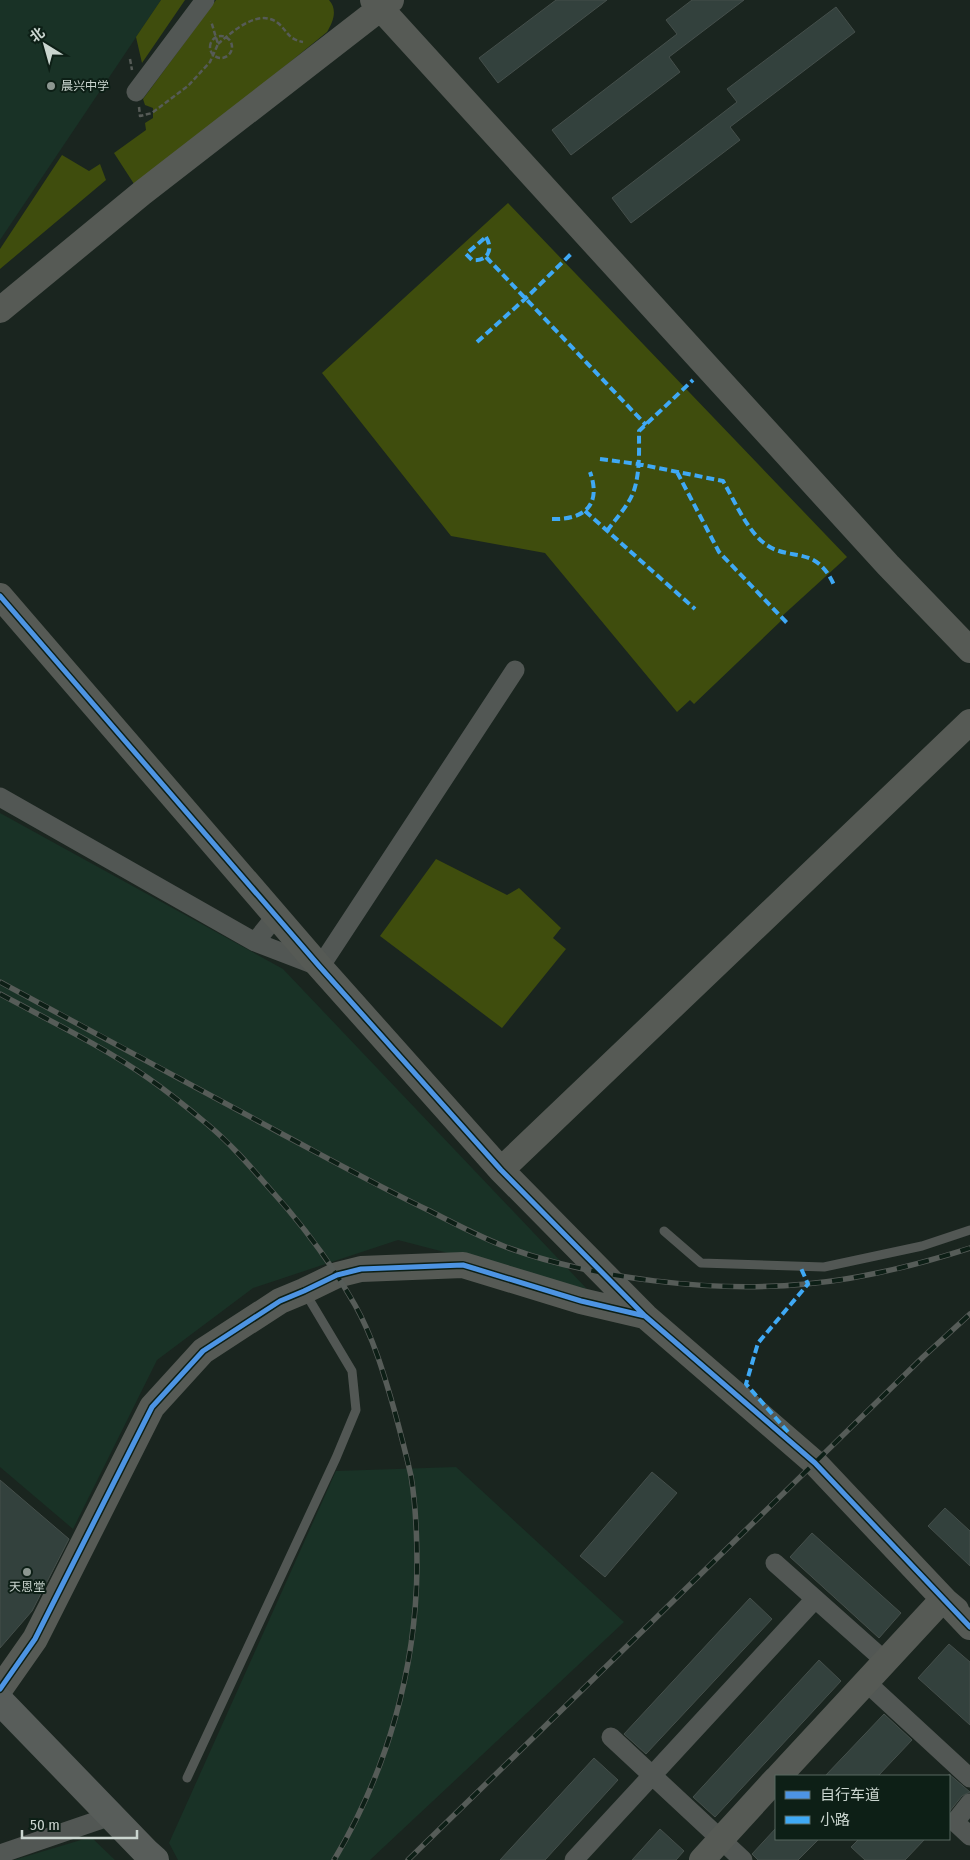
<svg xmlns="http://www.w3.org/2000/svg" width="970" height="1860" viewBox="0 0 970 1860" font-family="'Fira Sans Condensed','Noto Sans SC',sans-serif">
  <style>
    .built { fill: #193226 }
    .green { fill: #3f4d0d }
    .building { fill: #33413d; stroke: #454f4b }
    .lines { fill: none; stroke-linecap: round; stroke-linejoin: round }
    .path { stroke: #565b57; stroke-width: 2.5; stroke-dasharray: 5 2.5; stroke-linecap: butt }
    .lane { stroke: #525754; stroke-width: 9 }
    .street { stroke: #525754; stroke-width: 19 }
    .secondary { stroke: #565a55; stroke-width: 26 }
    .highway { stroke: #585d5a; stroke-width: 28 }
    .rail-casing { stroke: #565c58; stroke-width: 5.5 }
    .rail { stroke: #0d1f16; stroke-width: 4; stroke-dasharray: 11; stroke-linecap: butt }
    .quiet { stroke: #3fa9f5; stroke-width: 4; stroke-dasharray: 8 4; stroke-linecap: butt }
    .cycleway-casing { stroke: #0d1f16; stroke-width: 8 }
    .cycleway { stroke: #4d94e3; stroke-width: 5 }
    .poi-dot { fill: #8c9791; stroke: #0d1f16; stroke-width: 2 }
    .labels { text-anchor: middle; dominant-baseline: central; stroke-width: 4; stroke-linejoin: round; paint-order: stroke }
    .poi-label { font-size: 12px; fill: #cad5cf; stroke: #0d1f16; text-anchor: start }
  </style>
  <rect width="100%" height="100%" fill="#1a251f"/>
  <path class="built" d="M0 0H161L0 240Z
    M0 813 283 969 587 1289 398 1240 253 1288 157 1360 73 1529 0 1467Z
    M456 1467 624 1622 370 1860H178L169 1843 336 1471Z
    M91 1837 115 1860H14Z"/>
  <path class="green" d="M161 0H185L142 63 136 37Z
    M216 0H329C338 10 333 22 327 32L136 187 114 153 146 130 145 123 153 118V108L145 105 143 99Z
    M62 155 89 171 100 164 106 180 0 269V249Z
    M508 203 847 557 781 617 783 619 694 704 690 700 677 712 545 553 451 536 322 373Z
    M436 859 507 895 519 888 561 928 553 938 566 949 502 1028 380 936Z"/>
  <path class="building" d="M556 0H607L498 83 479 58Z
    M692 0H744L669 57 680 72 571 155 552 130 677 34 666 20Z
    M836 7 855 32 730 127 740 140 631 223 612 198 737 102 727 89Z
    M652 1472 677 1493 605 1577 580 1556Z
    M0 1480 69 1539 32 1611 0 1648Z
    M945 1508 970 1531V1566L928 1526Z
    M812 1533 901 1613 879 1638 790 1557Z
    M750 1598 772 1619 646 1754 624 1734Z
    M949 1644 970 1662V1725L918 1678Z
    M819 1660 841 1681 715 1817 693 1797Z
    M884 1714 912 1740 878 1776H825Z
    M594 1758 618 1780 545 1860H500Z
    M949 1774 970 1792 962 1796 949 1812Z
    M776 1828V1839H819L798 1860H758L752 1854Z
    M660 1829 684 1851 676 1860H632Z
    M859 1839H925L905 1860H865L851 1847Z"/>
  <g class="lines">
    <path class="path" d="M210 47a11 11 0 1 1 22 0a11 11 0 1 1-22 0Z
      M218 44C233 31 259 8 278 23 288 32 288 39 303 42
      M130 59 132 70
      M139 107 140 116 152 113 188 86 210 62 218 44 211 21"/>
    <path class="lane" d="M664 1231 701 1263 824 1267 922 1246 970 1230
      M187 1778 336 1458 356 1410 352 1371 306 1294"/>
    <path class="street" d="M136 92 205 0
      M0 797 255 942 320 967 515 670
      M255 942 276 916
      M775 1563 885 1661
      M866 1682 970 1778
      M611 1737 743 1860
      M970 1803 955 1822 970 1836
      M0 1854 111 1816
      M574 1860 815 1599"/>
    <path class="secondary" d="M373 0 888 565 970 650
      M0 310 142 193 391 0
      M0 596 320 967 501 1170 645 1316
      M501 1170 970 722
      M0 1689 35 1639 152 1407 203 1351 280 1301 304 1291 337 1275 361 1269 463 1265 581 1301 645 1316 815 1463 970 1627
      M779 1776 943 1599 956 1610
      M702 1860 776 1779"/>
    <path class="highway" d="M0 1701 146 1852 155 1860"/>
    <defs>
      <path id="rail" d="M0 982C94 1032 188 1083 282 1134 331 1160 380 1187 430 1211 455 1224 480 1237 506 1247 593 1279 715 1293 806 1284 862 1279 917 1265 970 1248
        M0 994C50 1021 102 1046 148 1078 168 1092 188 1108 207 1124 230 1143 250 1166 270 1189 302 1224 331 1263 355 1305 373 1337 384 1374 394 1409 400 1431 406 1454 411 1476 416 1506 417 1537 417 1567 416 1670 387 1771 334 1860
        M408 1860 923 1357 970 1314"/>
    </defs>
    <use href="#rail" class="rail-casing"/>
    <use href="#rail" class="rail"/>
    <path class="quiet" d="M486 237C494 250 487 262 472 260L466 254Z
      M486 257 646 425
      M477 342 526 298 572 253
      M600 459 638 464 723 481C734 500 747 530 764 543 789 563 815 543 834 585
      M677 472 719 552 788 624
      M585 511 695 609
      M552 519C584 520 602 505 590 472
      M607 531C617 517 631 503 635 487 640 469 639 449 639 431L693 380
      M788 1432 746 1384 758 1343 808 1284 800 1266"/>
    <defs>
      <path id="cycleway" d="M0 596 320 967 501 1170 645 1316
        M0 1689 35 1639 152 1407 203 1351 280 1301 304 1291 337 1275 361 1269 463 1265 581 1301 645 1316 815 1463 970 1627"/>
    </defs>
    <use href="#cycleway" class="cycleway-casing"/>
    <use href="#cycleway" class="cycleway"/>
  </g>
  <g class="poi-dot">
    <circle cx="51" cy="86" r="5"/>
    <circle cx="27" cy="1572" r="5"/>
  </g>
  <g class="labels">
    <g class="poi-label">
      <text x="61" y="86">晨兴中学</text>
      <text x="27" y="1587" text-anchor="middle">天恩堂</text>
    </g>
  </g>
  <rect x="775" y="1775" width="175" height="65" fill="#0d1f16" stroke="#596860"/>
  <rect x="785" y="1791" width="25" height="8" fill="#4d94e3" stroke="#596860"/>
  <text x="820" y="1800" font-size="15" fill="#cad5cf">自行车道</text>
  <rect x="785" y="1816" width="25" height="8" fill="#3fa9f5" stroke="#596860"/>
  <text x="820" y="1825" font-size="15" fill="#cad5cf">小路</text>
  <g transform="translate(45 45) rotate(323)" stroke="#0d1f16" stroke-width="4" paint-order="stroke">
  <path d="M0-4L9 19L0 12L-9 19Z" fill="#cad5cf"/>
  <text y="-8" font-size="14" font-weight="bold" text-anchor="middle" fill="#cad5cf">北</text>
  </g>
  <path d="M22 1830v8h115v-8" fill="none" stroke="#cad5cf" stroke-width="2.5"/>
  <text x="30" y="1830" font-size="15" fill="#cad5cf" stroke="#0d1f16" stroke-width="4" paint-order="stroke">50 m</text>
</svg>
